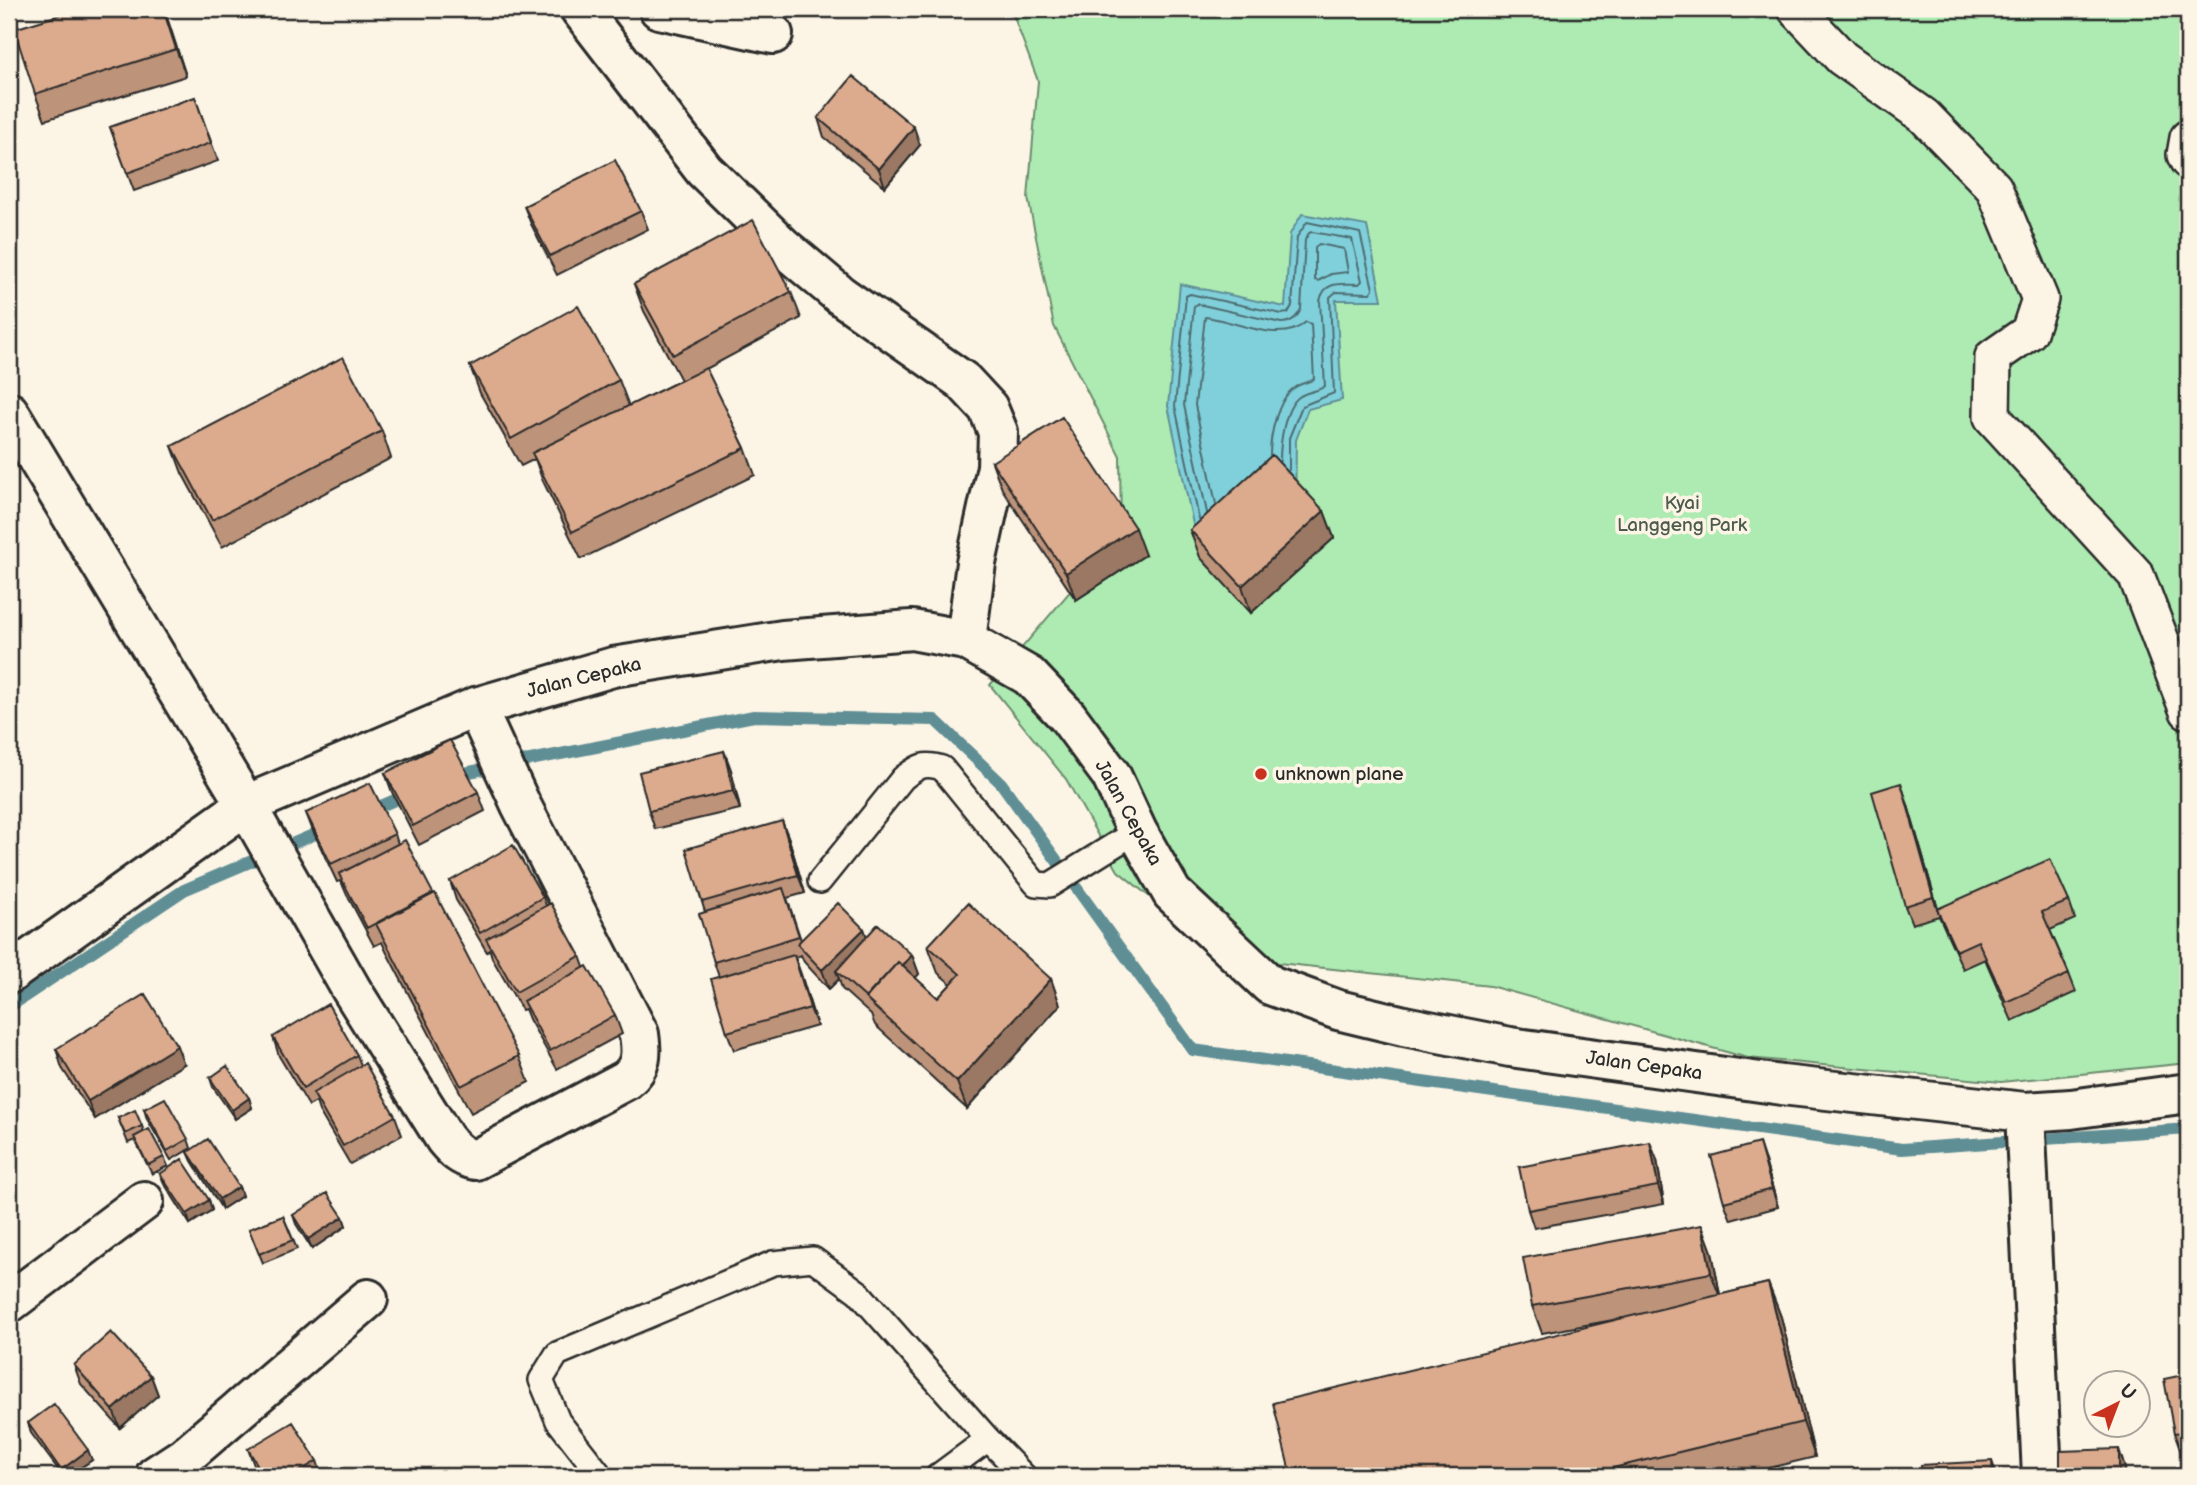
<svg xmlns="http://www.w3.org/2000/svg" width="2197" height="1485" viewBox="0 0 2197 1485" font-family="'Balsamiq Sans',sans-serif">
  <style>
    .green { fill: #adebb2; stroke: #6c8b6e; stroke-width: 2 }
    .water { fill: #80d0db; stroke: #5e8e95; stroke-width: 2 }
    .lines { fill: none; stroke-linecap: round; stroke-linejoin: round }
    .shore { stroke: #4d6d71; stroke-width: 2 }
    .stream { stroke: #5e8e95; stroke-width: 12 }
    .service-casing { stroke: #2b2b2b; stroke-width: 28 }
    .pedestrian-casing { stroke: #2b2b2b; stroke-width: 40 }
    .minor-casing { stroke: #2b2b2b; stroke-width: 44 }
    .tertiary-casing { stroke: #2b2b2b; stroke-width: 44 }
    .service { stroke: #fcf5e5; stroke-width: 23 }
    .pedestrian { stroke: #fcf5e5; stroke-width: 35 }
    .minor { stroke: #fcf5e5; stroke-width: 38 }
    .tertiary { stroke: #fcf5e5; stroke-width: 38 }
    .wall { fill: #bd937a; stroke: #2b2b2b; stroke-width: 2 }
    .shaded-wall { fill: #9a7863; stroke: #2b2b2b; stroke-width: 2 }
    .building { fill: #dcab8e; stroke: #2b2b2b; stroke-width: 2 }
    .poi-dot { fill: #c8321e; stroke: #fcf5e5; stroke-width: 2.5 }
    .labels { text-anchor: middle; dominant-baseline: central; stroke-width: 7; stroke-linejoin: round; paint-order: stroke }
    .park-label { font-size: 19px; fill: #4c5b4d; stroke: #fcf5e5 }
    .street-label { font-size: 19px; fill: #2b2b2b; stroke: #fcf5e5 }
    .poi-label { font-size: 19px; fill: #2b2b2b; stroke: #fcf5e5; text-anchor: start }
  </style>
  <rect width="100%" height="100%" fill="#fcf5e5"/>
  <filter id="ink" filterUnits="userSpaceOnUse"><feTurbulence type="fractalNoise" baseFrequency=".0143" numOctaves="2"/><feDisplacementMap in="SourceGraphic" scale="14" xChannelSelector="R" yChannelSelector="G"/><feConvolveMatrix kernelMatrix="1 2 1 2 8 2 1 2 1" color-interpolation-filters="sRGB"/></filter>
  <g filter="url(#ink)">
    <path class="green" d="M1011 9H2188V1063L2001 1082 1748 1058 1490 986 1224 957 1118 871 1066 779 990 685 1121 532 1120 456 1054 326 1028 198 1038 81Z"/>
    <path class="water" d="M1302 214 1367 226 1382 300H1336L1342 400 1308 409 1296 440 1295 524 1241 574 1210 568 1200 557 1168 406 1180 284 1285 307 1290 234Z"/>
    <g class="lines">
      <path class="shore" d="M1319 244 1344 249 1348 272 1331 274 1318 281 1315 280V247Z
        M1216 504 1195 405 1205 317C1236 320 1280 346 1306 322L1311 324 1314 379C1308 383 1300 383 1294 388 1277 400 1270 436 1270 455
        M1207 513 1184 405 1194 306 1198 304 1281 323C1291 323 1297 318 1301 309L1305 240 1309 233 1312 232 1352 239 1362 281 1359 284C1342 284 1324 280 1320 301L1325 386C1318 392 1307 391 1299 397 1284 408 1280 444 1280 461
        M1199 519 1175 406 1186 296 1190 294 1282 314 1288 313 1292 306 1297 237 1307 222 1360 233 1373 289 1370 293 1336 292 1330 297 1334 393 1302 406 1289 438V470"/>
      <path class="stream" d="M454 775 754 716 935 720 1001 783 1193 1050 1902 1149 2188 1129
        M367 812 411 793
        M9 1007 184 890 327 829"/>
      <defs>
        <path id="service" d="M820 881 903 778C918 767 923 762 942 768L1036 884 1050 885 1137 831
          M601 1476 558 1421 541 1380 557 1354 773 1263 813 1259 858 1292 988 1439 1024 1476
          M938 1476 988 1439"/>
        <path id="pedestrian" d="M1796 9 1842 58 1924 116 1994 188 2040 299 2029 332 1993 357 1992 417 2136 575 2188 711
          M2188 138 2185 155 2188 161"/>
        <path id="minor" d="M580 9 704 170 783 247 840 295 963 381 988 408 998 432 997 467 976 563 966 640
          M659 9 773 34
          M9 412 246 805 351 989 445 1139C454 1150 461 1157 475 1160L626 1080C642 1067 642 1054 639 1034L521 805 476 707
          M2025 1112 2042 1476
          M9 1303 144 1201
          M155 1476 184 1457 368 1299"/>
        <path id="tertiary" d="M9 974 246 805 476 707 613 667 783 640 912 630 966 640 1029 676 1068 717 1111 775 1137 831 1172 893 1270 985 1338 1010 1404 1026 1510 1047 1782 1085 2025 1112 2071 1109 2188 1093"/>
      </defs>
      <use href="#service" class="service-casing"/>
      <use href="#pedestrian" class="pedestrian-casing"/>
      <use href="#minor" class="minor-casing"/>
      <use href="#tertiary" class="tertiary-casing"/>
      <use href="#service" class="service"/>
      <use href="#pedestrian" class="pedestrian"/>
      <use href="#minor" class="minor"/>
      <use href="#tertiary" class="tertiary"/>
    </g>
    <path class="wall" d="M79 9H164L186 76 45 120 35 94Z
      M236 9H261L239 17Z
      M195 97 218 161 134 191 110 127Z
      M818 118 920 145 885 187 824 137Z
      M524 206 641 211 648 229 557 275 531 224Z
      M634 284 791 292 801 318 706 369 745 448 755 475 581 559 542 479 535 459 521 466 480 393 470 366 619 380 629 406 681 380 644 311Z
      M382 431 391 458 222 547 182 473 172 446Z
      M992 462 1145 555 1076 600 1002 489Z
      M1324 511 1334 538 1251 613 1200 557 1190 530Z
      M724 751 731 770 740 809 655 829 649 811Z
      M385 773 478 792 485 811 419 845 392 792Z
      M1907 802 1938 909 2069 901 2075 919 2050 930 2069 974 2076 992 2012 1021 1985 959 1963 969 1939 916 1912 924 1905 906Z
      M306 813 395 834 398 844 519 1056 529 1082 471 1113 386 951 382 942 374 946 346 893 341 881 337 882 313 831Z
      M782 821 789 839 805 893 787 898 801 940 864 929 867 937 912 955 919 974 915 978 938 998 951 984 938 973 928 946 1051 979 1060 1005 967 1109 875 1025 871 1015 842 989 839 979 829 989 804 962 801 955 795 957 817 1026 734 1050 727 1032 719 977 714 962 705 912 702 902Z
      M450 881 543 897 546 905 580 956 584 967 615 1015 622 1034 557 1069 529 1019 525 1009 522 1010 492 958 490 950 487 952 456 900Z
      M273 1037 357 1055 361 1065 395 1116 402 1135 350 1164 319 1111 316 1102 309 1106 279 1056Z
      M56 1049 184 1064 95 1119 62 1068Z
      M210 1078 249 1098 252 1108 235 1119 213 1087Z
      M144 1109 188 1139 191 1148 171 1160 147 1119Z
      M118 1118 142 1126 144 1132 164 1157 168 1166 152 1174 135 1140 128 1143Z
      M188 1152 239 1187 242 1196 222 1209 192 1161Z
      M1657 1160 1664 1204 1534 1228 1528 1210Z
      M1765 1161 1778 1207 1731 1220 1724 1202Z
      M160 1174 209 1200 212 1210 190 1224 164 1183Z
      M293 1215 343 1217 346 1226 312 1249 296 1224Z
      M283 1216 297 1249 263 1263 249 1229Z
      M1702 1225 1712 1252 1720 1295 1768 1283 1781 1317 1815 1457 1736 1476H1291L1624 1318 1542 1333 1532 1306Z
      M74 1365 151 1376 158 1395 120 1428 81 1384Z
      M2188 1374V1450L2181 1452 2174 1433Z
      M28 1423 92 1460 68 1476H63L31 1433Z
      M248 1449 317 1461 322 1476H260L255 1468Z"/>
    <path class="shaded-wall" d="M163 9 165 11 186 76 176 49Z
      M914 127 920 145 885 187 879 169Z
      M1324 511 1334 538 1251 613 1242 586Z
      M1135 528 1145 555 1076 600 1066 573Z
      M724 751 731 770 740 809 733 791Z
      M1901 783 1907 802 1940 916 1933 897Z
      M782 821 789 839 805 893 798 875Z
      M864 929 871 948 836 971 839 979 829 989 822 970Z
      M794 955 801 974 817 1026 810 1008Z
      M912 955 919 974 882 1014 870 1003Z
      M1051 979 1060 1005 967 1109 957 1082Z
      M177 1046 184 1064 95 1119 88 1101Z
      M249 1098 252 1108 235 1119 232 1110Z
      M1650 1142 1657 1160 1664 1204 1658 1186Z
      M1759 1143 1765 1161 1778 1207 1772 1189Z
      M239 1187 242 1196 222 1209 219 1199Z
      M209 1200 212 1210 190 1224 187 1214Z
      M343 1217 346 1226 312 1249 308 1239Z
      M1702 1225 1712 1252 1721 1300 1711 1273Z
      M1768 1283 1781 1317 1815 1457 1803 1422Z
      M151 1376 158 1395 120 1428 113 1410Z
      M2119 1449 2125 1468 2126 1476H2119Z
      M88 1450 92 1460 68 1476H64L61 1470Z
      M1992 1461 1997 1476H1993Z"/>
    <path class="building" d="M79 9H163L176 49 35 94 14 29Z
      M853 76 914 127 879 169 818 118Z
      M195 97 211 143 127 173 110 127Z
      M615 160 641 211 550 256 524 206Z
      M753 220 791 292 673 355 634 284Z
      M578 306 619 380 511 439 470 366Z
      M343 357 382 431 212 520 172 446Z
      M706 368 745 448 572 532 532 453Z
      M1062 417 1135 528 1066 573 992 462Z
      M1272 455 1324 511 1242 586 1190 530Z
      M450 740 478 792 413 826 385 773Z
      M724 751 733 791 649 811 639 772Z
      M370 783 395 834 331 864 306 813Z
      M1901 783 1933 897 1905 906 1872 792Z
      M782 821 798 875 702 902 686 849Z
      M405 840 433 893 367 928 339 874Z
      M513 845 543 897 480 933 450 881Z
      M2050 859 2069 901 2042 912 2069 974 2006 1002 1978 941 1956 951 1937 909Z
      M783 888 799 936 714 962 699 914Z
      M435 893 519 1056 461 1086 376 924Z
      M551 903 580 956 516 992 486 939Z
      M838 903 864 929 822 970 797 944Z
      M968 903 1051 979 957 1082 865 998 898 962 938 998 960 974 928 946Z
      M878 924 912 955 902 966 898 962 866 998 836 971Z
      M794 955 810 1008 727 1032 711 979Z
      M587 966 615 1015 550 1051 523 1001Z
      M145 994 177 1046 88 1101 56 1049Z
      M328 1004 357 1055 303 1088 273 1037Z
      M365 1063 395 1116 343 1146 313 1093Z
      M227 1066 249 1098 232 1110 210 1078Z
      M165 1098 188 1139 167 1151 144 1109Z
      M135 1110 142 1126 125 1134 118 1118Z
      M149 1129 164 1157 148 1165 134 1137Z
      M208 1139 239 1187 219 1199 188 1152Z
      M1650 1142 1658 1186 1528 1210 1519 1167Z
      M1759 1143 1772 1189 1724 1202 1711 1156Z
      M182 1159 209 1200 187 1214 160 1174Z
      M327 1193 343 1217 308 1239 293 1215Z
      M283 1216 293 1240 259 1254 249 1229Z
      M1702 1225 1711 1273 1532 1306 1523 1258Z
      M1768 1283 1803 1422 1580 1476H1291L1273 1403Z
      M111 1332 151 1376 113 1410 74 1365Z
      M2188 1374V1431L2174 1433 2164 1379Z
      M54 1404 88 1450 61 1470 28 1423Z
      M293 1422 317 1461 291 1476H264L248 1449Z
      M2119 1449V1476H2060V1451Z
      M1992 1461 1993 1476H1922L1921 1465Z"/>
  </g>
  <circle class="poi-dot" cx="1261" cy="774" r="7"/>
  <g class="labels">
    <g class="park-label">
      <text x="1682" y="503">Kyai<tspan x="1682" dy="22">Langgeng Park</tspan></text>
    </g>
    <g class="street-label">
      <text transform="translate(584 678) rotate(-14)">Jalan Cepaka</text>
      <text transform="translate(1128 813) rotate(61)">Jalan Cepaka</text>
      <text transform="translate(1644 1066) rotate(8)">Jalan Cepaka</text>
    </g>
    <g class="poi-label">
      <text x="1275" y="774">unknown plane</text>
    </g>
  </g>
  <rect width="2197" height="1485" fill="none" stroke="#fcf5e5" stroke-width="35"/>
  <rect x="18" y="18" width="2162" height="1450" fill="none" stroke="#2b2b2b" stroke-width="2.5" filter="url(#ink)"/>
  <g transform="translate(2117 1404) rotate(42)"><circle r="33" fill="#fcf5e5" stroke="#a8a49b" stroke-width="2"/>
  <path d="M0-5L12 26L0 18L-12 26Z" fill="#c8321e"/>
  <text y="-10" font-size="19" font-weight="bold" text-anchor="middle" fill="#2b2b2b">U</text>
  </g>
</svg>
